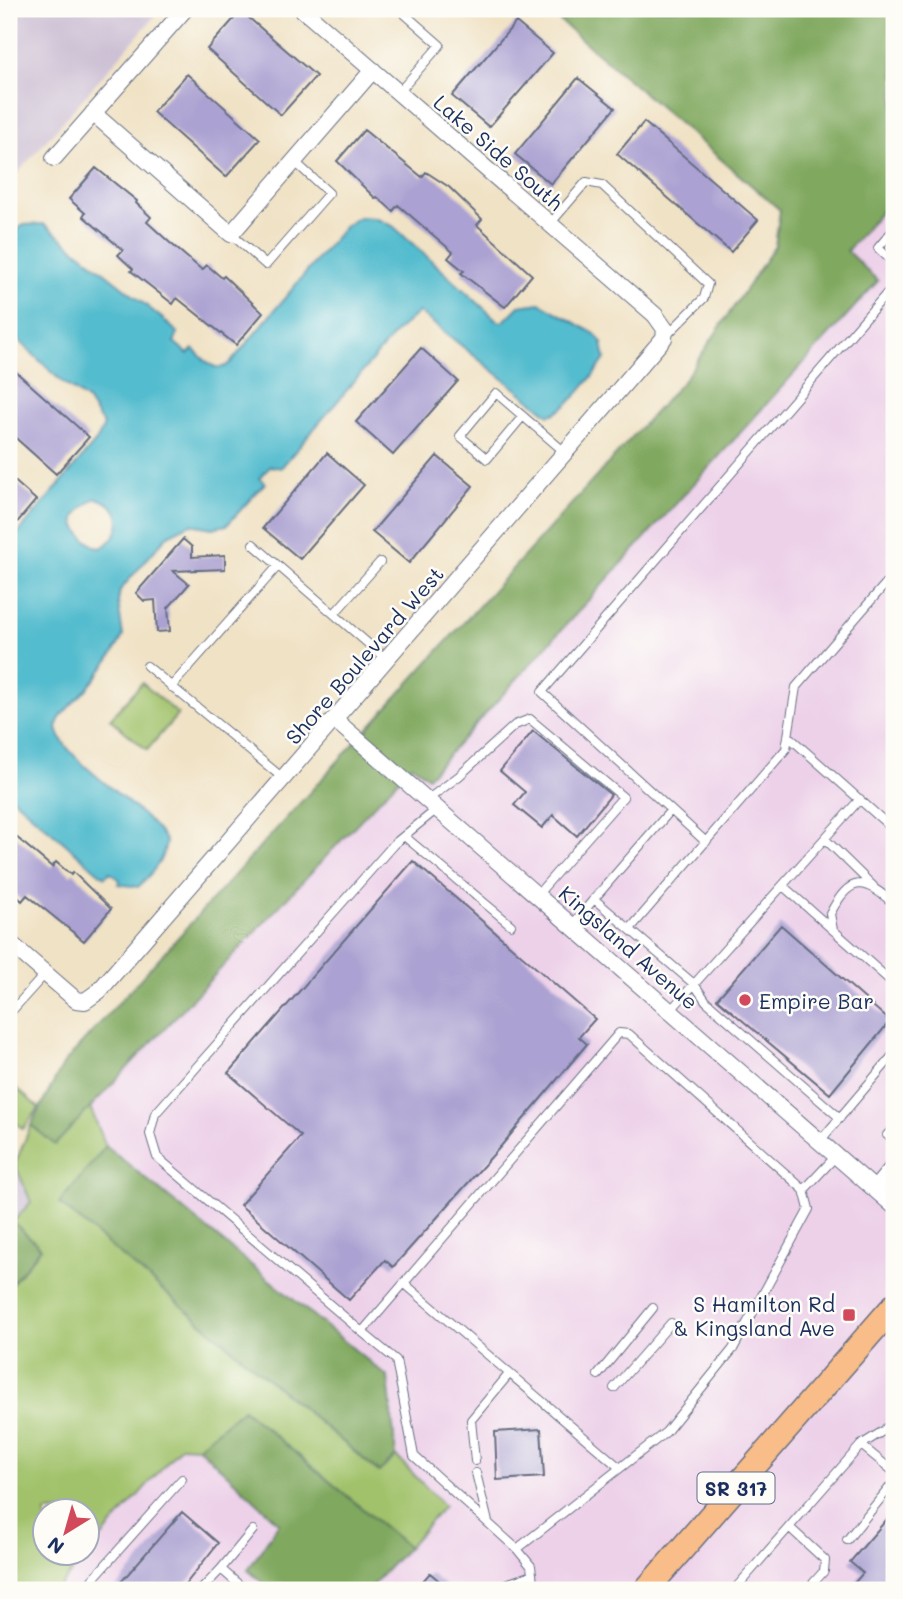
<svg xmlns="http://www.w3.org/2000/svg" width="903" height="1599" viewBox="0 0 903 1599" font-family="Mali,sans-serif">
  <style>
    .built { fill: #edd1e9 }
    .industrial { fill: #ccbfd4 }
    .green { fill: #a1c26a; stroke: #5e7864; stroke-width: 2; fill-rule: evenodd }
    .forest { fill: #80a85e; stroke: #4e6c5e; stroke-width: 2 }
    .water { fill: #52bcce; stroke: #367696; stroke-width: 2; fill-rule: evenodd }
    .building { fill: #aba1d2 }
    .lines { fill: none; stroke-linecap: round; stroke-linejoin: round }
    .lane-casing { stroke: #666e82; stroke-width: 10 }
    .street-casing { stroke: #666e82; stroke-width: 18 }
    .primary-casing { stroke: #666e82; stroke-width: 27 }
    .lane { stroke: #fff; stroke-width: 8 }
    .street { stroke: #fff; stroke-width: 16 }
    .primary { stroke: #f8bd88; stroke-width: 24 }
    .poi-dot { fill: #d1495b; stroke: #fdfcf7; stroke-width: 2.5 }
    .labels { text-anchor: middle; dominant-baseline: central; stroke-width: 5; stroke-linejoin: round; paint-order: stroke }
    .shield { fill: #fdfcf7; stroke: #5f6c8c; stroke-width: 2 }
    .shield-label { font-size: 19px; font-weight: bold; fill: #1b2f5e }
    .street-label { font-size: 21px; fill: #1b2f5e; stroke: #fdfcf7 }
    .poi-label { font-size: 21px; fill: #1b2f5e; stroke: #fdfcf7; text-anchor: start }
  </style>
  <rect width="100%" height="100%" fill="#fdfcf7"/>
  <filter id="ink" filterUnits="userSpaceOnUse"><feTurbulence type="fractalNoise" baseFrequency=".0143" numOctaves="2"/><feDisplacementMap in="SourceGraphic" scale="14" xChannelSelector="R" yChannelSelector="G"/><feConvolveMatrix kernelMatrix="1 2 1 2 8 2 1 2 1" color-interpolation-filters="sRGB"/></filter>
  <filter id="wash" filterUnits="userSpaceOnUse"><feTurbulence type="fractalNoise" baseFrequency=".00686" numOctaves="4" result="noise"/><feDisplacementMap in="SourceGraphic" scale="28" xChannelSelector="R" yChannelSelector="G"/><feGaussianBlur stdDeviation="1.57" result="paint"/><feColorMatrix in="noise" values="0 0 0 0 0 0 0 0 0 0 0 0 0 0 0 0 0 1.4 0 .05"/><feComposite in="paint" operator="in"/></filter>
  <g filter="url(#wash)">
    <rect width="100%" height="100%" fill="#f0e2c5"/>
    <path class="built" d="M894 197V1590H368L444 1506 396 1456 388 1377 106 1146 90 1107 413 764 428 777 878 281 847 251Z
      M181 1446 198 1447 280 1524 248 1570 271 1590H56Z"/>
    <path class="industrial" d="M9 9H161L9 183Z
      M9 1159 15 1164 31 1202 9 1227Z"/>
    <path class="green" d="M142 683 178 714 147 750 110 719Z
      M9 1082 39 1108 23 1129 9 1117Z
      M90 1107 106 1146 60 1203 378 1472 396 1456 444 1506 408 1547 243 1409 198 1447 181 1446 56 1590H9V1287L41 1248 13 1222 31 1202 15 1164 31 1125 55 1144ZM46 1512H88V1554H46Z"/>
    <path class="forest" d="M546 9H894V197L847 251 878 281 428 777 412 765 55 1145 31 1125 64 1063 684 380 775 246 780 210Z
      M106 1146 388 1377 396 1456 379 1472 59 1203Z
      M13 1222 41 1248 9 1287V1227Z
      M243 1409 408 1547 368 1590H271L248 1570 279 1523 198 1447Z"/>
    <path class="water" d="M359 217 375 218 393 226 498 321 503 322 519 306 540 303 595 334 602 343 605 359C595 374 566 412 549 415L419 312 397 331 281 468 271 466 259 478 265 483 227 525 212 528 190 524 168 535 120 590 118 602 123 636C114 654 97 678 83 693 75 702 62 711 58 722 47 752 152 810 166 842 163 862 152 873 138 887L118 884 120 880 110 872 105 877 98 872 9 795V544L97 440 104 426 87 400 61 381 9 331V241L22 225 44 224 163 319 178 333 174 342 188 354 193 349C205 360 217 377 232 361L345 226ZM96 498C126 507 125 532 101 548 90 546 74 531 75 519 76 511 90 502 96 498Z"/>
    <g id="blocks">
      <path class="building" d="M241 11 316 76 281 115 207 49Z
        M516 22 553 53 489 127 452 96Z
        M187 74 260 139 226 177 153 112Z
        M578 78 615 108 551 184 515 154Z
        M644 122 758 220 731 252 617 154Z
        M364 130 422 177 426 172 449 187 482 219 477 225 532 275 505 307 461 273 464 271 448 258 453 252 398 205 393 211 377 197 375 198 337 161Z
        M96 168 137 201 136 203 151 217 147 222 169 242 202 270 207 265 222 278 224 276 263 313 236 345 177 298 173 304 131 271 133 269 118 255 123 250 83 216 85 213 69 199Z
        M421 348 458 381 393 455 356 422Z
        M15 371 89 437 56 474 9 432V378Z
        M327 453 364 485 300 559 263 528Z
        M437 456 473 486 409 563 372 532Z
        M9 476 36 500 9 532Z
        M183 539 192 547V557L225 555V569L173 571 189 584 168 608 170 631 157 632 155 600 144 601 136 593Z
        M533 731 611 795 577 836 553 815 542 828 514 805 525 792 500 771Z
        M9 831 52 867 56 862 71 875 73 872 111 909 84 941 27 895 22 901 9 889Z
        M413 861 595 1019 579 1037 587 1044 501 1146 393 1267 385 1260 349 1300 240 1205 301 1136 228 1073Z
        M781 925 890 1021 830 1094 717 999Z
        M541 1429 544 1477 497 1480 495 1432Z
        M894 1511V1590H848L863 1573 850 1562Z
        M182 1512 218 1543 181 1590H114Z
        M430 1573 450 1590H415Z"/>
    </g>
  </g>
  <g filter="url(#ink)">
    <use href="#blocks" fill-opacity="0" stroke="#666e82" stroke-width="2"/>
    <g class="lines">
      <defs>
        <path id="lane" d="M399 9 440 45 399 92
          M550 224 586 182 602 185 708 284 704 298 667 335
          M894 229 878 248 894 263
          M231 234 266 265 329 193 294 161
          M523 416 487 459 460 436 496 393 567 454
          M253 544 387 660
          M334 614 380 562
          M147 666 284 779
          M171 687 278 566
          M788 736 894 830
          M427 800 459 776 515 725 530 719 623 797 537 895
          M671 810 706 842
          M404 836 511 925
          M825 839 873 886
          M783 886 833 930
          M594 899 671 810 542 692 894 285
          M894 904C864 877 850 875 830 914L833 930 894 984
          M572 925 594 899 694 984 706 1001 840 1118
          M630 929 786 749 796 687 894 574
          M670 1011 860 799
          M9 1014 45 974
          M887 1135 894 1128
          M820 1141 894 1054
          M405 1284 620 1468
          M362 1332 157 1157 150 1134 155 1114 394 844 437 809
          M598 1375 653 1308
          M614 1388 671 1323
          M886 1428 894 1435
          M861 1445 894 1472
          M475 1461 471 1420 509 1374
          M476 1473 488 1522
          M789 1527 825 1560 824 1571 807 1590
          M847 1540 894 1482
          M517 1549 414 1456 396 1360 362 1332 619 1033 629 1034 804 1190
          M221 1569 253 1530
          M83 1590 182 1479
          M201 1590 221 1569 245 1590
          M489 1590 532 1575
          M534 1590 531 1566 517 1549 666 1432 733 1349 809 1209 804 1190 836 1156
          M734 1590 861 1445 894 1424"/>
        <path id="street" d="M93 113 231 234 373 70
          M54 158 185 9
          M335 720 894 1206
          M9 942 76 1000 85 1001 99 991 664 338 665 329 655 315 302 9
          M875 1189 894 1166"/>
        <path id="primary" d="M646 1590 894 1306"/>
      </defs>
      <use href="#lane" class="lane-casing"/>
      <use href="#street" class="street-casing"/>
      <use href="#primary" class="primary-casing"/>
      <use href="#lane" class="lane"/>
      <use href="#street" class="street"/>
      <use href="#primary" class="primary"/>
    </g>
  </g>
  <g class="poi-dot">
    <circle cx="745" cy="1000" r="7"/>
    <rect x="842" y="1308" width="14" height="14" rx="3.5"/>
  </g>
  <g class="labels">
    <rect class="shield" x="697.5" y="1472.5" width="77" height="31" rx="5"/>
    <g class="shield-label">
      <text x="736" y="1488">SR 317</text>
    </g>
    <g class="street-label">
      <text transform="translate(499 152) rotate(41)">Lake Side South</text>
      <text transform="translate(364 655) rotate(-49)">Shore Boulevard West</text>
      <text transform="translate(629 947) rotate(41)">Kingsland Avenue</text>
    </g>
    <g class="poi-label">
      <text x="759" y="1000">Empire Bar</text>
      <text x="835" y="1303" text-anchor="end">S Hamilton Rd<tspan x="835" dy="24">&amp; Kingsland Ave</tspan></text>
    </g>
  </g>
  <rect width="903" height="1599" fill="none" stroke="#fdfcf7" stroke-width="35"/>
  <g transform="translate(66 1532) rotate(217)"><circle r="33" fill="#fdfcf7" stroke="#a3aaba" stroke-width="2"/>
  <path d="M0-5L12 26L0 18L-12 26Z" fill="#d1495b"/>
  <text y="-10" font-size="19" font-weight="bold" text-anchor="middle" fill="#1b2f5e">N</text>
  </g>
</svg>
